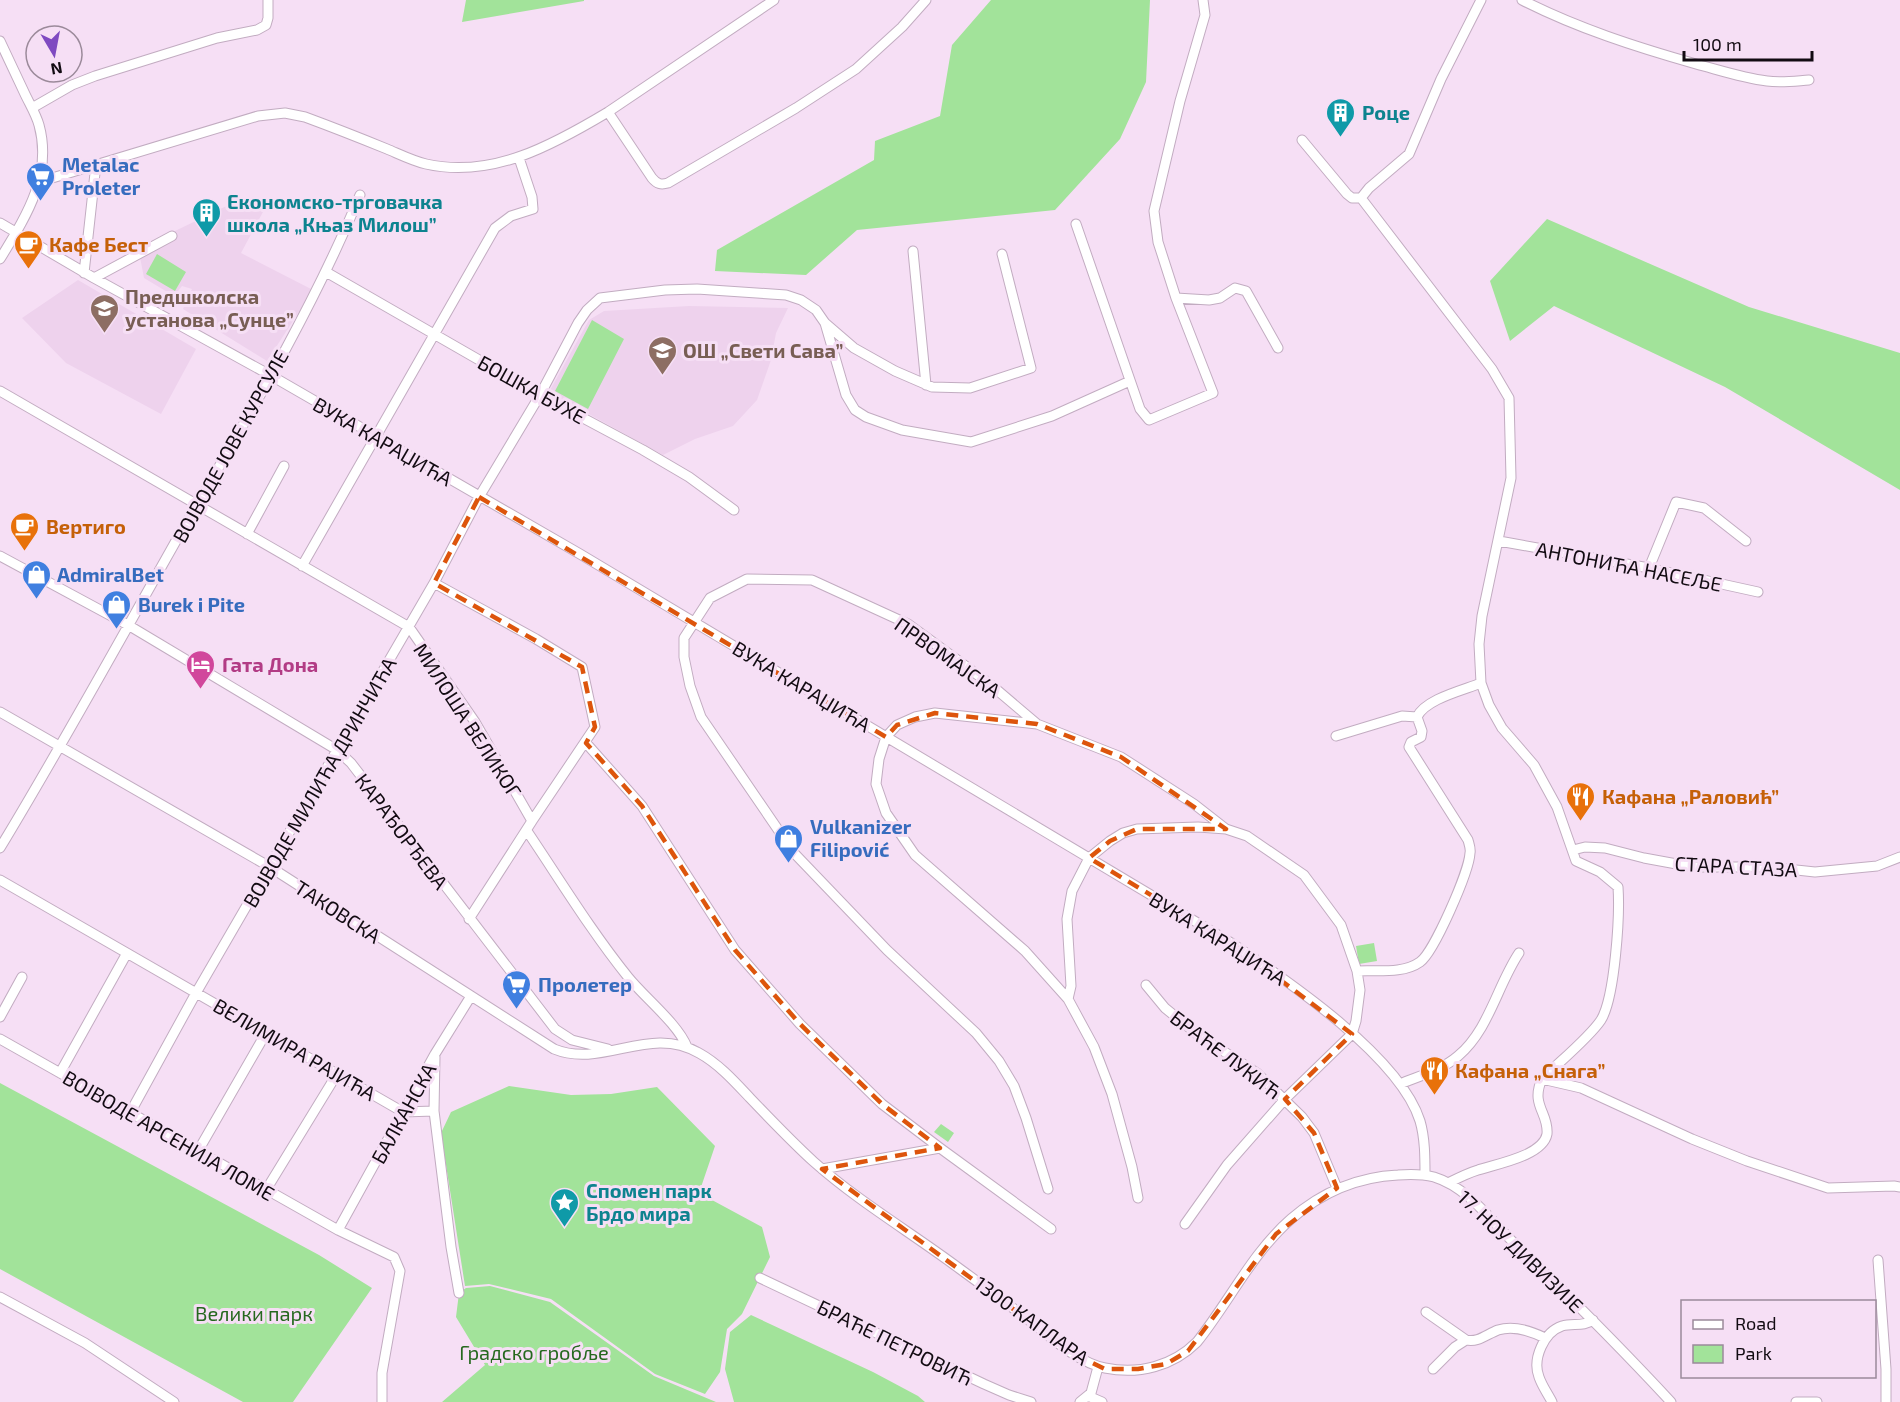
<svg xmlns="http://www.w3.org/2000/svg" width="1900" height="1402" viewBox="0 0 1900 1402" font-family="'Exo 2',sans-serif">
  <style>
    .built { fill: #eed2ed }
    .green { fill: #a2e39a }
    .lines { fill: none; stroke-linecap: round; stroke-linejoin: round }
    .minor-casing { stroke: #c2acc1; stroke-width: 11 }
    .minor { stroke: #fff; stroke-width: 9 }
    .marked { fill: none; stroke: #dd550c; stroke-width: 4.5; stroke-dasharray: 12 8; stroke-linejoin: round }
    .labels { text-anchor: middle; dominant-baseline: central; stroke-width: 6; stroke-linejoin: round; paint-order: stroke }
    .culture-label { font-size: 20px; font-weight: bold; fill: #0d838f; stroke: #f6dff5; text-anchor: start }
    .shop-label { font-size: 20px; font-weight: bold; fill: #366cbe; stroke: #f6dff5; text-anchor: start }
    .food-label { font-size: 20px; font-weight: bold; fill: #c56008; stroke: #f6dff5; text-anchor: start }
    .education-label { font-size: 20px; font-weight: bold; fill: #785e54; stroke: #f6dff5; text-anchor: start }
    .street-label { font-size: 20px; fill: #120b12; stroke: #f6dff5 }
    .hotel-label { font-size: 20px; font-weight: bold; fill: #b23c85; stroke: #f6dff5; text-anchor: start }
    .park-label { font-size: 20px; fill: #25681e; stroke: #f6dff5 }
  </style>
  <rect width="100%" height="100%" fill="#f6dff5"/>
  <path class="built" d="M243 198 264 210 241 253 313 290 267 361 183 309 192 289 182 286 174 296 144 278 140 257 176 238 175 231Z
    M78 280 196 349 161 414 66 363 22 318Z
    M689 306 788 308 776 333 771 360 757 400 733 426 695 439 663 455 549 392 589 320 604 311Z"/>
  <path class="green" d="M466 0H584V1L462 22Z
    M991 0H1150L1146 82 1120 139 1055 210 857 230 806 275 715 271 717 250 874 160 875 141 940 116 952 45Z
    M1547 219 1749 307 1900 353V490L1725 387 1554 306 1510 341 1490 281Z
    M157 254 186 272 175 291 146 274Z
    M592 320 624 339 588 409 555 391Z
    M1374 943 1377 961 1359 964 1356 946Z
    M0 1083 319 1255 372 1288 293 1402H243L0 1269Z
    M509 1086 571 1095 611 1094 657 1087 715 1146 699 1193 762 1227 770 1257 742 1314 727 1329 720 1372 705 1394 655 1374 551 1299 489 1284 465 1286 441 1133 451 1112Z
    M941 1124 954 1133 948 1142 934 1132Z
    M490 1286 550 1302 654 1376 716 1402H442L485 1365 456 1317 459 1293 466 1288Z
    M751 1315 873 1372 918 1396 925 1402H734L725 1369 730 1332Z"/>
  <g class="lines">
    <defs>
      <path id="minor" d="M1522 0C1577 28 1636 47 1696 64 1719 70 1743 78 1767 81 1781 83 1795 81 1809 80
        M0 41C8 58 16 75 24 92 29 103 36 114 39 125 53 176 25 218 0 259
        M32 108 72 85 95 76 217 38 257 30 266 25 268 18V0
        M608 112 652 178C657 184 661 185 668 183L796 108 856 69 902 27 926 0
        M1302 140 1347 194 1352 198H1361
        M39 182 258 116 285 113 305 117C332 127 360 138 387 149 399 154 413 161 426 164 492 179 553 145 608 112L774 0
        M1361 198 1492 369 1509 398 1511 478 1482 616 1479 644 1481 683 1489 705 1502 728 1534 765 1557 807 1576 861 1600 872 1618 887C1620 915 1615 997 1601 1020 1589 1038 1558 1063 1542 1079 1530 1105 1549 1113 1547 1134 1543 1156 1496 1164 1478 1170 1468 1173 1458 1178 1448 1183
        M1361 198 1369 188 1409 154 1441 79 1481 0
        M0 223 94 278 270 375 580 554 1233 944C1288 981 1400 1057 1420 1121 1425 1138 1425 1158 1425 1175
        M1076 224 1140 409 1149 420 1213 393 1176 298 1158 242 1154 211 1180 101 1205 15 1203 0
        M913 251 926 385
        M326 272 540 395 643 450 689 477 734 510
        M84 273 96 164
        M94 278 172 236
        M1176 298 1209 300 1220 298 1235 288 1246 291 1278 348
        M825 323 854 348 895 371 932 387 970 388 1031 368 1002 254
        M0 391 409 627 475 722 532 821 469 919
        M247 534 284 466
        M1499 541 1649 568 1758 592
        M0 556 128 625 337 750 351 763 555 1029 572 1040 608 1049
        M302 566 495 228 511 216 533 209 532 197 519 158
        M1649 568 1676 502 1704 508 1746 541
        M434 583 536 639 582 667 595 727 532 821
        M0 712 270 867 554 1049C603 1069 649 1024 699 1053 719 1064 735 1082 750 1098 771 1120 792 1142 814 1162 859 1202 912 1233 960 1269 982 1285 1004 1301 1026 1318 1048 1335 1078 1363 1105 1368 1139 1375 1173 1366 1197 1342 1229 1302 1252 1253 1291 1219 1322 1192 1356 1177 1398 1175 1410 1174 1422 1174 1434 1177 1467 1187 1491 1220 1514 1243 1568 1295 1620 1347 1671 1402
        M1037 724 990 684 908 624 812 580 747 579 710 598 684 638V657L690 686 701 717 794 853 887 950 976 1033 999 1061 1014 1086 1026 1118 1048 1189
        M1336 736 1402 716 1417 717
        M586 743 642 806 735 950 800 1024 882 1104 940 1148 1051 1229
        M527 831C560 880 591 931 628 977 645 998 678 1024 687 1047
        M0 848C63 744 121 638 181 532 245 422 311 313 360 195
        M1573 850 1585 847 1605 848 1644 858 1693 867H1768L1815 872 1877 866 1900 857
        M0 880 403 1112 434 1111
        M1357 971C1378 970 1403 974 1420 962 1434 952 1469 872 1470 853 1471 849 1469 844 1468 840L1409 747 1411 742 1421 737 1422 731 1417 717C1425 699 1464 690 1481 683
        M1146 985 1165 1008 1197 1034 1257 1073 1302 1117 1314 1133 1337 1188
        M1068 999 1071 986 1067 919 1072 891 1089 858 1110 841 1123 833 1137 829 1198 827 1226 829 1247 836 1304 875 1341 925 1357 971 1360 990 1356 1021 1352 1034 1285 1099 1227 1165 1185 1224
        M0 1017 22 977
        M0 1039 338 1230 394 1257 400 1271 382 1373V1402
        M435 1057 434 1111 451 1247 459 1293
        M60 1073 127 953
        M1542 1079 1581 1088 1692 1139 1747 1161 1828 1188 1894 1186 1900 1187
        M1400 1084C1419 1076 1442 1070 1458 1056 1489 1030 1497 986 1519 953
        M130 1113 196 993 434 583 479 497 540 395 578 323 587 310 600 298 665 290 697 289 786 295 801 300 816 310 825 323 846 395 855 410 866 417 902 430 971 442 1052 416 1130 381
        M198 1151 266 1033
        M822 1169 940 1148
        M266 1190 337 1074
        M1138 1198 1132 1167 1112 1094 1094 1047 1068 999 1025 951 915 855 886 813 876 784 879 759 886 737 897 725 915 717 935 713 1037 724 1121 757 1194 804 1226 829
        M338 1230 435 1054 471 996
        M1878 1260 1886 1369V1402
        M760 1278 984 1384 1009 1395 1031 1402
        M0 1297 85 1343 174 1402
        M1426 1312 1466 1340
        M1433 1369 1455 1347 1466 1340C1478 1343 1487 1334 1498 1330 1514 1325 1531 1331 1545 1338
        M1088 1396 1102 1402
        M1080 1402 1091 1393 1098 1367
        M1552 1402C1548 1394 1542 1386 1539 1377 1532 1359 1544 1332 1562 1326 1573 1323 1584 1327 1593 1320
        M1796 1402H1817"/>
    </defs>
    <use href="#minor" class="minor-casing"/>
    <use href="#minor" class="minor"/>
  </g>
  <path class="marked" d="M479 497 886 737 897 725 935 713 1037 724 1121 757 1226 829H1137L1110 841 1089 858 1233 944 1352 1034 1285 1099 1314 1133 1337 1188 1276 1234 1188 1351 1166 1364 1138 1369H1105L1076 1355 822 1169 940 1148 882 1104 800 1024 735 950 642 806 586 743 595 727 582 667 434 583Z"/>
  <defs>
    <symbol id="building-pin" viewBox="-11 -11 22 30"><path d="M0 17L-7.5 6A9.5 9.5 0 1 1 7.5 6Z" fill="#0f9aa8" stroke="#f6dff5"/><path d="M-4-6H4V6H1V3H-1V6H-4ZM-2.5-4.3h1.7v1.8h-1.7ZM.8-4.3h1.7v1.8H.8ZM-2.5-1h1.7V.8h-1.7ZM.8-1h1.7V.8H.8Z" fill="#fff"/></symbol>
    <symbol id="supermarket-pin" viewBox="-11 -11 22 30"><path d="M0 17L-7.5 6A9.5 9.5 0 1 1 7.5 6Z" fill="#3f7fe0" stroke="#f6dff5"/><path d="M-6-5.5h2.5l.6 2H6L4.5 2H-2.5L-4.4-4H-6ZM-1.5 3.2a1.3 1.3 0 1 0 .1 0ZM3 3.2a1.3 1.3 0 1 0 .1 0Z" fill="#fff"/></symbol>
    <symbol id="cafe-pin" viewBox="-11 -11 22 30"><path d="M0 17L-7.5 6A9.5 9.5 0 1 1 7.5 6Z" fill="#e8710a" stroke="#f6dff5"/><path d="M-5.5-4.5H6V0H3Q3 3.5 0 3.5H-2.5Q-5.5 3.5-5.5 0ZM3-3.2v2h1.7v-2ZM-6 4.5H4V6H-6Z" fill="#fff"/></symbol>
    <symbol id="school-pin" viewBox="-11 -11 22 30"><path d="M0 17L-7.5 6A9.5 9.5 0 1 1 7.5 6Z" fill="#8d6e63" stroke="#f6dff5"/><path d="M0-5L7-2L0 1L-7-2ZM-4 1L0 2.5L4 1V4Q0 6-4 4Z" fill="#fff"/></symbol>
    <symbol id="shop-pin" viewBox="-11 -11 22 30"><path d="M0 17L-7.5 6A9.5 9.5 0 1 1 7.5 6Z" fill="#3f7fe0" stroke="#f6dff5"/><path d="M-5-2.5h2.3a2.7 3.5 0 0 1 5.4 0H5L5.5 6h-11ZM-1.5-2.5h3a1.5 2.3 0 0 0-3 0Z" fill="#fff"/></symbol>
    <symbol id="hotel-pin" viewBox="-11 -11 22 30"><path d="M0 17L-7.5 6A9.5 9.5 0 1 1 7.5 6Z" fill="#d1479c" stroke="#f6dff5"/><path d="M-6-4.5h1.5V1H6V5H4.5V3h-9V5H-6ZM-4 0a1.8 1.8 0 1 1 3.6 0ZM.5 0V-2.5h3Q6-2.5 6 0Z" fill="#fff"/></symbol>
    <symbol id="restaurant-pin" viewBox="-11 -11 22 30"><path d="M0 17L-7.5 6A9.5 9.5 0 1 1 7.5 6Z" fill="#e8710a" stroke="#f6dff5"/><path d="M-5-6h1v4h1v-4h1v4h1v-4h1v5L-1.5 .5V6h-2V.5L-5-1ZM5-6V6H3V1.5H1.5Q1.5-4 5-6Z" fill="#fff"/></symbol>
    <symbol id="sight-pin" viewBox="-11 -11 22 30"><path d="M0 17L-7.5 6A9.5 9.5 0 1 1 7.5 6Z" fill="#0f9aa8" stroke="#f6dff5"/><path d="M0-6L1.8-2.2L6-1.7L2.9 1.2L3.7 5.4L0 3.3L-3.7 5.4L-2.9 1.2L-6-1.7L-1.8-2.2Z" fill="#fff"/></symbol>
  </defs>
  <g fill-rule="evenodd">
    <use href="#building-pin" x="1324" y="96" width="33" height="45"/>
    <use href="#supermarket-pin" x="24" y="160" width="33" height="45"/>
    <use href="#building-pin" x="190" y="196" width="33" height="45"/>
    <use href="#cafe-pin" x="12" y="228" width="33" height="45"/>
    <use href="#school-pin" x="88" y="292" width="33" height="45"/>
    <use href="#school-pin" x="646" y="334" width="33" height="45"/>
    <use href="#cafe-pin" x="8" y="510" width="33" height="45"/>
    <use href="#shop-pin" x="20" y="558" width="33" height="45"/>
    <use href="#shop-pin" x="100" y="588" width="33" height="45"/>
    <use href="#hotel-pin" x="184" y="648" width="33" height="45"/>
    <use href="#restaurant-pin" x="1564" y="780" width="33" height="45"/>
    <use href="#shop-pin" x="772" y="822" width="33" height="45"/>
    <use href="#supermarket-pin" x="500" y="968" width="33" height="45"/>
    <use href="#restaurant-pin" x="1418" y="1054" width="33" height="45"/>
    <use href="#sight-pin" x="548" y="1186" width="33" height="45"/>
  </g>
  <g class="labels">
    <g class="culture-label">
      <text x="1362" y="112">Роце</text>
      <text x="227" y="201">Економско-трговачка<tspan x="227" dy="23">школа „Књаз Милош”</tspan></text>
      <text x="586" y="1190">Спомен парк<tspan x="586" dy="23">Брдо мира</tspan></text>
    </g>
    <g class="shop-label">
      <text x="62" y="164">Metalac<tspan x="62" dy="23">Proleter</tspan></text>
      <text x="57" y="574">AdmiralBet</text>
      <text x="138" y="604">Burek i Pite</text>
      <text x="810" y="826">Vulkanizer<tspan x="810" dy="23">Filipović</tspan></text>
      <text x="538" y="984">Пролетер</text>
    </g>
    <g class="food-label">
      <text x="49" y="244">Кафе Бест</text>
      <text x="46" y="526">Вертиго</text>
      <text x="1602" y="796">Кафана „Раловић”</text>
      <text x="1455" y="1070">Кафана „Снага”</text>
    </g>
    <g class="education-label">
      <text x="125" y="296">Предшколска<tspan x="125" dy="23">установа „Сунце”</tspan></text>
      <text x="683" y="350">ОШ „Свети Сава”</text>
    </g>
    <g class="street-label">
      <text transform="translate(532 389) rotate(29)">БОШКА БУХЕ</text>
      <text transform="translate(383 441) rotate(30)">ВУКА КАРАЏИЋА</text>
      <text transform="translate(230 446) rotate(-61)">ВОЈВОДЕ ЈОВЕ КУРСУЛЕ</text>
      <text transform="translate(1629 566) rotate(11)">АНТОНИЋА НАСЕЉЕ</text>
      <text transform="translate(948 657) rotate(35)">ПРВОМАЈСКА</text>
      <text transform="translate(802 686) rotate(31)">ВУКА КАРАЏИЋА</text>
      <text transform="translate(468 720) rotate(57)">МИЛОША ВЕЛИКОГ</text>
      <text transform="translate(319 782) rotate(-60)">ВОЈВОДЕ МИЛИЋА ДРИНЧИЋА</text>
      <text transform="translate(402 831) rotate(53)">КАРАЂОРЂЕВА</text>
      <text transform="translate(1736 866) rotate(3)">СТАРА СТАЗА</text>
      <text transform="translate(338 911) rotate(33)">ТАКОВСКА</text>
      <text transform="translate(1218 938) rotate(32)">ВУКА КАРАЏИЋА</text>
      <text transform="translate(295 1049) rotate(30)">ВЕЛИМИРА РАЈИЋА</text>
      <text transform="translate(1226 1054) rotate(37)">БРАЋЕ ЛУКИЋ</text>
      <text transform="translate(403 1113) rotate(-61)">БАЛКАНСКА</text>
      <text transform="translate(169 1135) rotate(30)">ВОЈВОДЕ АРСЕНИЈА ЛОМЕ</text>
      <text transform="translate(1521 1251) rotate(44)">17. НОУ ДИВИЗИЈЕ</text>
      <text transform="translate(1032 1320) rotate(36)">1300 КАПЛАРА</text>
      <text transform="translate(895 1342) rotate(26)">БРАЋЕ ПЕТРОВИЋ</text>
    </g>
    <g class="hotel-label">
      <text x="222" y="664">Гата Дона</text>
    </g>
    <g class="park-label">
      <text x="254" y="1313">Велики парк</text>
      <text x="534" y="1352">Градско гробље</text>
    </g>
  </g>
  <rect x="1681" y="1300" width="195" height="78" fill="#f6dff5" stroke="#9b8a9a" stroke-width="1.5"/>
  <rect x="1693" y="1320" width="30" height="9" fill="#ffffff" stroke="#9b8a9a" stroke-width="1.5"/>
  <text x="1735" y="1330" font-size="18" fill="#120b12">Road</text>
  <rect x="1693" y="1345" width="30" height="18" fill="#a2e39a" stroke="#9b8a9a" stroke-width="1.5"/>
  <text x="1735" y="1360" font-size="18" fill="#120b12">Park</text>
  <g transform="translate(54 54) rotate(170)"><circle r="28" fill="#f6dff5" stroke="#9b8a9a" stroke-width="1.5"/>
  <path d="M0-4.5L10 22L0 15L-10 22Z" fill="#7f4ac1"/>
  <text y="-9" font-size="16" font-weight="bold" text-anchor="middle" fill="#120b12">N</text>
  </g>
  <path d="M1684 51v9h128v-9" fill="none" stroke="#120b12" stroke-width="3"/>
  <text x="1693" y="51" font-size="18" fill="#120b12" stroke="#f6dff5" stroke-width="4.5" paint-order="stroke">100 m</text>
</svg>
